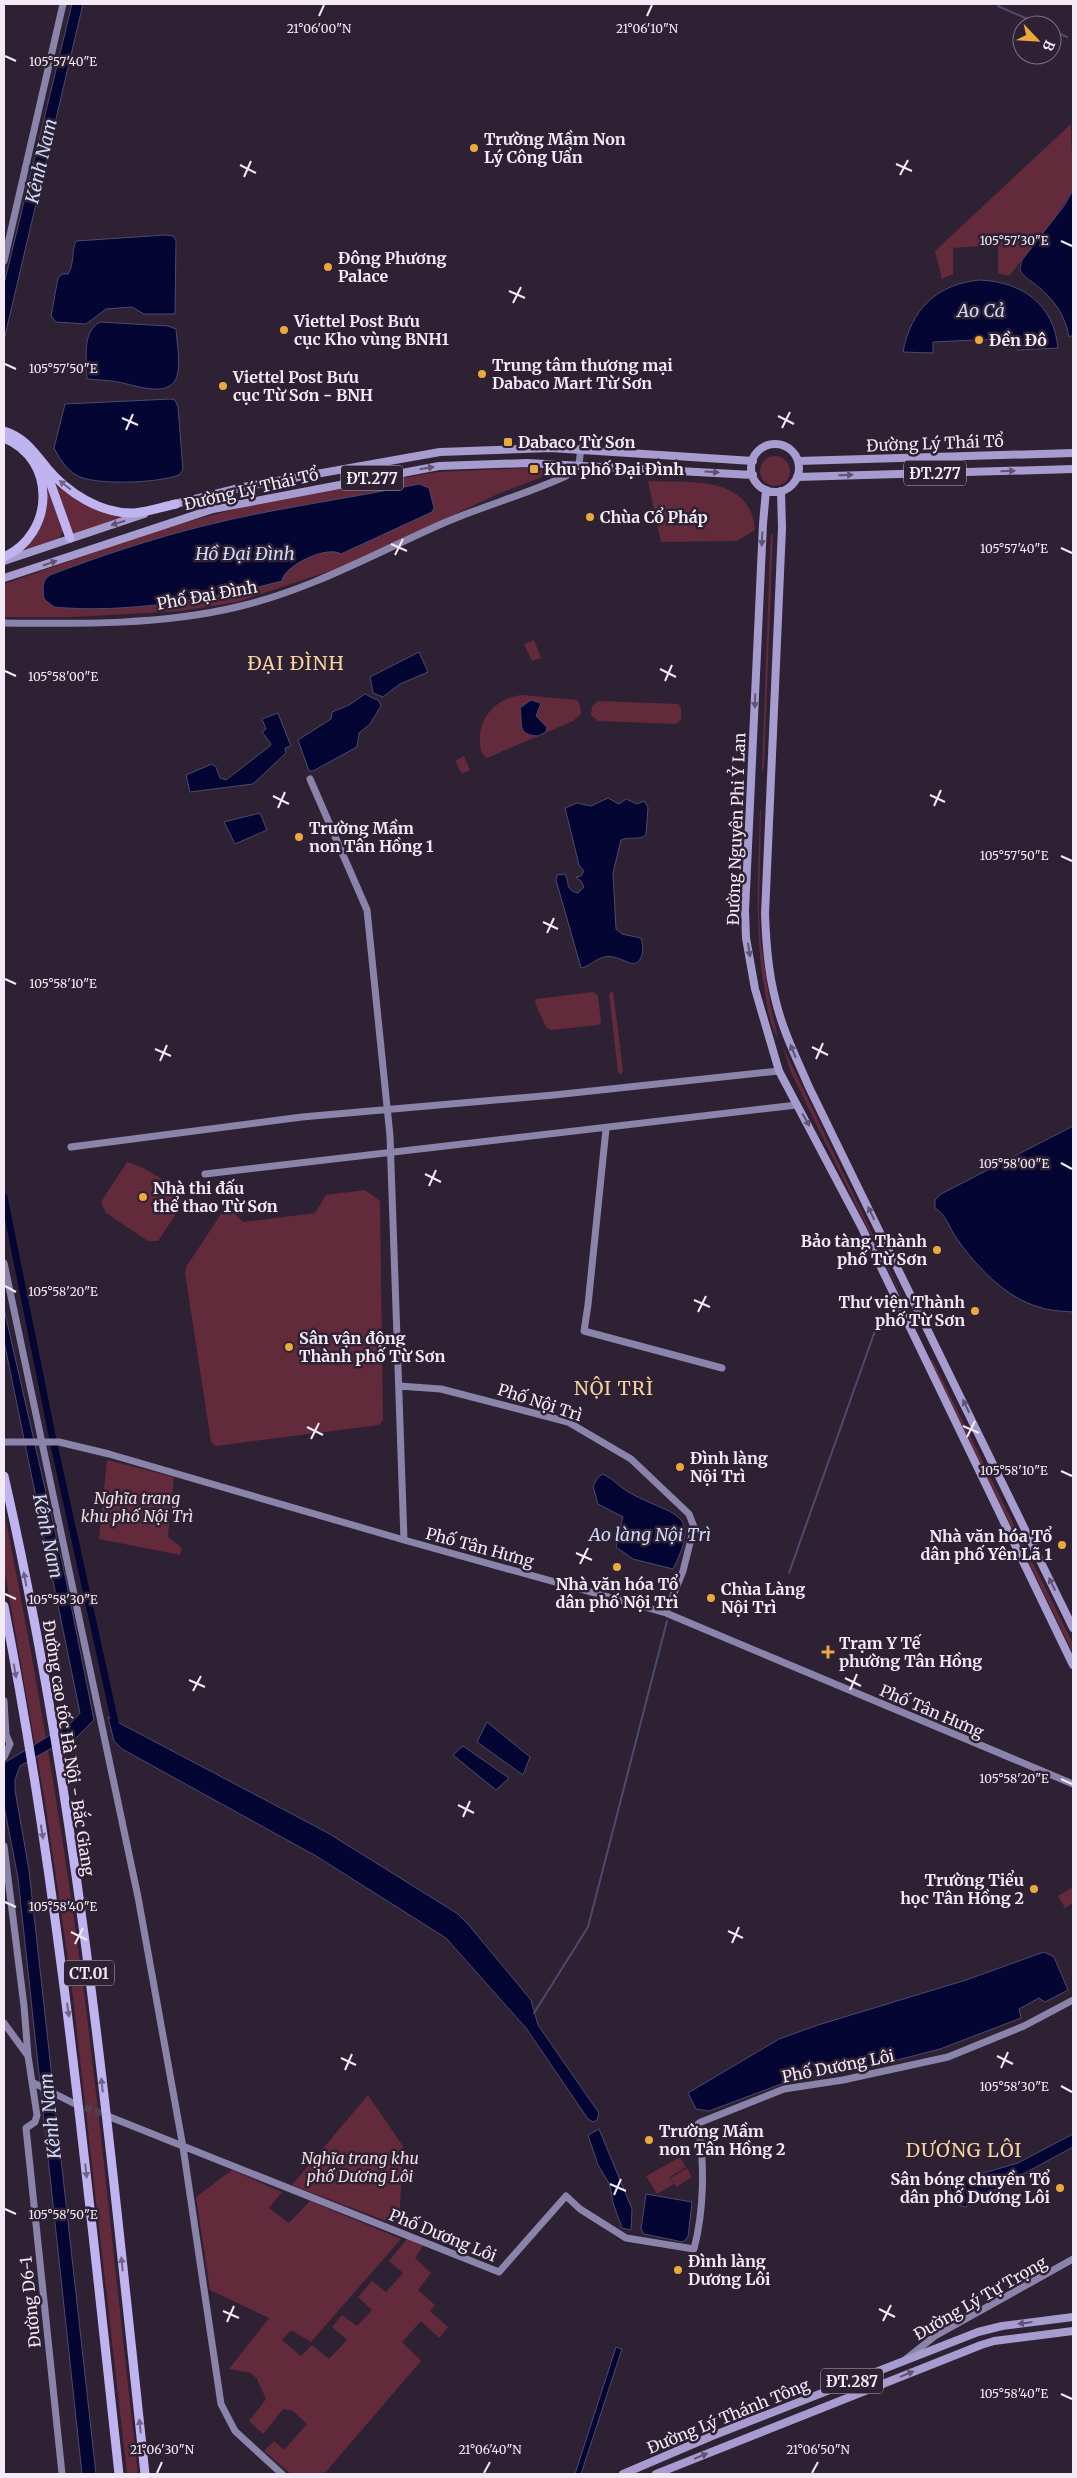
<svg xmlns="http://www.w3.org/2000/svg" width="1077" height="2478" viewBox="0 0 1077 2478" font-family="Merriweather,serif">
  <style>
    .green { fill: #622a3a }
    .water { fill: #040532; stroke: #4c4a6d }
    .lines { fill: none; stroke-linecap: round; stroke-linejoin: round }
    .stream { stroke: #4c4a6d; stroke-width: 2 }
    .canal { stroke: #040532; stroke-width: 7 }
    .secondary-tunnel { stroke: #4c3f51; stroke-width: 7; stroke-dasharray: 7 3.5; stroke-linecap: butt }
    .secondary { stroke: #8a83aa; stroke-width: 7 }
    .primary { stroke: #a69ccf; stroke-width: 8 }
    .highway { stroke: #bfb3f0; stroke-width: 9 }
    .oneway { fill: #5f5272 }
    .oneway2 { fill: #706389 }
    .ticks { fill: none; stroke: #f3eaf6; stroke-width: 2 }
    .poi-dot { fill: #eca93b; stroke: #2f2134; stroke-width: 2 }
    .labels { text-anchor: middle; dominant-baseline: central; stroke-width: 5; stroke-linejoin: round; paint-order: stroke }
    .shield { fill: #2f2134; stroke: #b8aebc; stroke-width: 1 }
    .shield-label { font-size: 15px; font-weight: bold; fill: #f3eaf6 }
    .poi-label { font-size: 16px; font-weight: bold; fill: #f3eaf6; stroke: #2f2134; text-anchor: start }
    .street-label { font-size: 16px; fill: #f3eaf6; stroke: #2f2134 }
    .park-label { font-size: 16px; font-style: italic; fill: #f2dde1; stroke: #2f2134 }
    .water-label { font-size: 18px; font-style: italic; fill: #cdd9f9; stroke: #2f2134 }
    .quarter-label { font-size: 19px; letter-spacing: 1px; fill: #f8d29e; stroke: #2f2134 }
    .ticks-label { font-size: 12px; text-anchor: middle; fill: #f3eaf6; stroke: #2f2134; stroke-width: 5; stroke-linejoin: round; paint-order: stroke }
  </style>
  <rect width="100%" height="100%" fill="#2f2134"/>
  <path class="green" d="M1071 124 1073 190 1052 222 1009 276 998 273V245L953 248V274L942 279 935 251Z
    M760 471a15 15 0 1 1 30 0a15 15 0 1 1-30 0Z
    M527 468 542 470V477L500 493 345 566 237 602 180 611 74 617H4V584L164 528 254 504 437 472Z
    M46 480 63 530 60 538 23 551C44 531 48 508 46 480Z
    M648 481C688 483 751 474 755 530L737 541 661 542Z
    M54 482 128 516 73 534Z
    M773 533 764 768 762 772 770 550 771 535Z
    M534 640 541 658 532 661 524 644Z
    M522 695 577 700 580 705 581 714 573 721 487 758C481 754 480 748 480 741 479 715 498 698 522 695Z
    M598 701 678 704 681 707V719L676 724 598 721 591 715 592 706Z
    M464 756 470 770 462 774 455 761Z
    M761 809 759 913 761 944 770 1003 778 1038C771 1028 768 1011 766 998 754 936 758 875 760 811Z
    M613 991 623 1071 621 1075 618 1072 609 994Z
    M593 992 598 996 601 1022 598 1025 551 1030 546 1027 535 1003 536 999Z
    M783 1048 784 1049 922 1338 819 1130 791 1072Z
    M127 1162C144 1166 177 1186 184 1202L158 1241H148L106 1213 101 1202Z
    M365 1190 380 1201 383 1420 379 1425 216 1446 211 1442 185 1273 186 1267 225 1208H229L243 1222 315 1213 326 1195Z
    M932 1359 1073 1644V1653L931 1362Z
    M107 1460 174 1477 168 1537 182 1548 180 1555 99 1539Z
    M4 1511C37 1676 65 1842 86 2008 105 2163 120 2319 138 2474H127L71 1980 45 1802 4 1567Z
    M1073 1887V1903L1065 1908 1058 1896Z
    M368 2095 403 2146 399 2226 292 2185Z
    M680 2157 686 2167 670 2177 668 2174 674 2184 657 2194 646 2176Z
    M687 2168 692 2177 676 2187 671 2178Z
    M232 2170 282 2192 269 2208 289 2223 310 2201 401 2239 311 2342 291 2330 282 2340 301 2356 312 2345 329 2359 347 2340 332 2327 342 2315 357 2326 372 2310 358 2297 372 2281 386 2292 403 2273 389 2261 408 2238 423 2246 415 2258 431 2273 418 2290 435 2305 430 2311 448 2327 439 2338 421 2321 402 2342 421 2361 324 2474H291L264 2451 274 2441 284 2450 307 2424 293 2411 283 2409 263 2434 249 2421 266 2399 257 2379 251 2373 229 2369 269 2318 210 2290 196 2197Z"/>
  <path class="water" d="M72 4H83L4 340V284Z
    M1073 190V335L1069 337C1065 315 1054 299 1036 285 1031 281 1024 277 1021 272 1019 268 1021 265 1022 260L1064 206Z
    M165 235 173 236 176 240 175 314H144L132 307 106 309 86 324 56 322 51 316 58 278 62 274H68C75 263 71 251 76 241Z
    M980 280C1022 282 1054 304 1058 348L1017 350 1016 338 933 342V353L903 352C911 310 936 284 980 280Z
    M100 322 168 326 176 329C177 343 180 359 178 372 174 401 135 385 118 382 108 380 97 380 87 379 87 361 81 332 100 322Z
    M171 399 175 400 178 407 183 470 179 475C159 483 94 486 76 475 66 469 59 458 54 448L65 404Z
    M419 484 429 488 434 508 432 512 341 554C328 545 284 565 282 581 214 599 124 614 54 607L44 599C43 589 41 581 50 575 100 556 151 539 203 526 274 508 347 499 419 484Z
    M419 652 428 672 400 684 383 697 373 693 370 677Z
    M365 694 379 701 381 706 370 724 359 733 357 747 313 771H309L298 740 331 719 332 712 349 705Z
    M531 700 541 703 536 716 547 727 546 732 538 736C516 735 523 723 520 708Z
    M278 713 291 746 285 748 286 753 253 784 190 792 186 775 212 764 216 767 220 778 226 780 270 746 271 744 262 732 266 729 262 719Z
    M608 798 619 804 626 799 637 804 644 801 648 807 646 835C638 841 629 836 621 840L613 873 616 929 622 934 641 938C644 948 644 960 634 964 621 961 612 952 599 959 592 962 589 966 581 968L556 880 557 875 565 874C570 884 565 890 578 893L584 887 581 881 576 877 581 876 584 871 579 865 565 808 577 803 591 806Z
    M260 813 267 830 235 844 224 822Z
    M1073 1126V1312C1062 1311 1050 1311 1039 1307 1006 1298 976 1266 957 1239 949 1228 946 1214 935 1208V1200L941 1194Z
    M4 1309 66 1580 94 1720 74 1740 64 1741 20 1766 15 1780V1790L29 1870 96 2474H82L18 1878 4 1806V1763L72 1722 80 1713 4 1341Z
    M603 1474C614 1479 621 1489 632 1494 672 1516 703 1510 673 1569L633 1559 616 1547 623 1517 598 1504 593 1486 598 1477Z
    M108 1717 328 1833 458 1914 467 1923 531 2000 538 2025 599 2113 597 2120 593 2122 588 2119 526 2028 446 1938 316 1856 122 1749 114 1741Z
    M487 1722 530 1757 523 1775 477 1742Z
    M463 1746 509 1778 496 1790 453 1755Z
    M1044 1952 1054 1957 1068 1990 1045 2002 1039 1998 1019 2009 1021 2018 940 2049 878 2065 863 2066 855 2063 824 2068 709 2111 696 2109 688 2093 779 2039 818 2025 966 1980Z
    M599 2129 632 2209 631 2230 622 2228 613 2203 610 2185 598 2165 588 2135Z
    M1073 2134V2147L977 2199 966 2207 958 2205 953 2198 949 2183 1018 2163Z
    M646 2194 692 2202 688 2237 683 2242 644 2234 641 2229Z
    M616 2347 622 2349 581 2474H575Z"/>
  <g class="lines">
    <path class="stream" d="M998 6 1041 25
      M1052 30 1067 37
      M789 1573 876 1328 893 1316
      M534 2013 588 1927 667 1621"/>
    <path class="canal" d="M4 1197 53 1440 116 1727"/>
    <path class="secondary-tunnel" d="M75 2104 110 2116"/>
    <path class="secondary" d="M4 261 63 4
      M4 623C81 624 162 625 237 607 311 590 377 552 446 522 486 505 527 494 566 476L579 464 581 448
      M310 779 367 910 390 1136 404 1540
      M606 1129 588 1305 584 1331 722 1368
      M71 1147 302 1117 554 1095 779 1071
      M205 1174 797 1105
      M4 1263 138 1897 183 2147 221 2404 235 2431 282 2474
      M399 1386 441 1389 568 1422 631 1459 689 1514 694 1527 683 1571 666 1613
      M4 1442H59L109 1454 404 1540 666 1613 1073 1784
      M4 1701 6 1735 10 1744 4 1757
      M4 1846 24 2006 28 2056
      M4 2023 28 2056 37 2115 35 2122 26 2128 62 2474
      M32 2082 73 2103
      M110 2117 499 2272 566 2196 580 2209 626 2238 694 2249C704 2210 705 2164 698 2124L701 2122 784 2089 843 2080 948 2057 1024 2026 1073 2000
      M906 2359 935 2336 1073 2259"/>
    <path class="primary" d="M751 468a24 24 0 1 1 48 0a24 24 0 1 1-48 0Z
      M798 461 1073 453
      M797 477 1073 469
      M766 490 763 524 745 911 746 938 755 989 779 1071 862 1228 1073 1665
      M781 491 782 528 765 914C766 942 768 971 775 998 782 1029 796 1057 808 1085L1073 1628
      M171 505 243 487 440 452 551 448 753 461
      M4 561 144 514
      M4 578 213 509 439 466 527 463 753 475
      M623 2474 712 2436 978 2332 1002 2326 1073 2317
      M656 2474 981 2345 994 2341 1073 2331"/>
    <path class="highway" d="M4 431C24 437 34 452 47 468 67 492 100 514 134 513 148 512 162 507 176 504
      M4 438C57 459 55 534 4 557
      M45 468 70 538
      M4 1476C79 1804 109 2141 145 2474
      M4 1606C60 1893 87 2184 119 2474"/>
  </g>
  <defs><path id="oneway-solid" d="M-6-.8H1V-3.2L6.5 0L1 3.2V.8H-6Z" transform="scale(1.25)"/></defs>
  <g class="oneway">
    <use href="#oneway-solid" transform="translate(427 468) rotate(-9)"/>
    <use href="#oneway-solid" transform="translate(1008 471) rotate(-1)"/>
    <use href="#oneway-solid" transform="translate(712 472) rotate(3)"/>
    <use href="#oneway-solid" transform="translate(846 475) rotate(-1)"/>
    <use href="#oneway-solid" transform="translate(118 523) rotate(162)"/>
    <use href="#oneway-solid" transform="translate(762 539) rotate(93)"/>
    <use href="#oneway-solid" transform="translate(50 563) rotate(-19)"/>
    <use href="#oneway-solid" transform="translate(755 701) rotate(92)"/>
    <use href="#oneway-solid" transform="translate(749 950) rotate(81)"/>
    <use href="#oneway-solid" transform="translate(793 1051) rotate(-112)"/>
    <use href="#oneway-solid" transform="translate(806 1120) rotate(60)"/>
    <use href="#oneway-solid" transform="translate(871 1213) rotate(-116)"/>
    <use href="#oneway-solid" transform="translate(966 1406) rotate(-116)"/>
    <use href="#oneway-solid" transform="translate(1052 1584) rotate(-116)"/>
    <use href="#oneway-solid" transform="translate(1025 2323) rotate(173)"/>
    <use href="#oneway-solid" transform="translate(907 2374) rotate(-22)"/>
    <use href="#oneway-solid" transform="translate(701 2456) rotate(-22)"/>
  </g>
  <g class="oneway2">
    <use href="#oneway-solid" transform="translate(65 485) rotate(-142)"/>
    <use href="#oneway-solid" transform="translate(25 1579) rotate(-101)"/>
    <use href="#oneway-solid" transform="translate(15 1671) rotate(80)"/>
    <use href="#oneway-solid" transform="translate(42 1832) rotate(81)"/>
    <use href="#oneway-solid" transform="translate(68 2010) rotate(82)"/>
    <use href="#oneway-solid" transform="translate(102 2085) rotate(-96)"/>
    <use href="#oneway-solid" transform="translate(86 2171) rotate(84)"/>
    <use href="#oneway-solid" transform="translate(122 2264) rotate(-96)"/>
    <use href="#oneway-solid" transform="translate(140 2426) rotate(-96)"/>
  </g>
  <path class="ticks" d="M319 16 324 5M647 16 652 5M5 56 16 61M896 164 912 171M240 165 256 173M900 175 908 160M244 177 251 161M1061 241 1072 246M509 291 525 298M513 303 521 287M5 364 16 369M778 416 794 424M122 418 138 425M782 428 790 412M126 430 133 414M391 544 407 551M1061 548 1072 553M395 555 403 539M660 669 676 677M5 671 16 676M665 681 672 665M930 795 945 802M273 796 289 804M934 806 941 790M278 808 285 792M1061 856 1072 861M543 922 558 929M547 933 554 918M5 979 16 984M812 1047 828 1055M155 1049 171 1056M816 1059 823 1043M160 1061 167 1045M1061 1163 1072 1169M425 1174 441 1182M429 1186 436 1170M5 1286 16 1292M694 1300 710 1307M698 1312 706 1296M963 1426 979 1433M307 1427 323 1435M967 1437 975 1421M311 1439 319 1423M1061 1471 1072 1476M576 1553 592 1560M580 1564 588 1548M5 1594 16 1599M845 1678 861 1686M189 1680 205 1687M850 1690 857 1674M193 1691 201 1676M1061 1779 1072 1784M458 1805 474 1813M463 1817 470 1801M5 1902 16 1907M728 1931 743 1938M71 1932 87 1940M732 1943 739 1927M75 1944 83 1928M997 2056 1013 2064M341 2058 356 2065M1001 2068 1008 2052M345 2070 352 2054M1061 2086 1072 2092M610 2184 626 2191M614 2195 621 2179M5 2209 16 2214M879 2309 895 2317M223 2311 239 2318M883 2321 891 2305M227 2322 234 2306M1061 2394 1072 2399M157 2473 162 2462M484 2473 490 2462M812 2473 818 2462"/>
  <g class="poi-dot">
    <circle cx="474" cy="148" r="5"/>
    <circle cx="328" cy="267" r="5"/>
    <circle cx="284" cy="330" r="5"/>
    <circle cx="979" cy="340" r="5"/>
    <circle cx="482" cy="374" r="5"/>
    <circle cx="223" cy="386" r="5"/>
    <rect x="503" y="437" width="10" height="10" rx="2.5"/>
    <rect x="529" y="464" width="10" height="10" rx="2.5"/>
    <circle cx="590" cy="517" r="5"/>
    <circle cx="299" cy="837" r="5"/>
    <circle cx="143" cy="1197" r="5"/>
    <circle cx="937" cy="1250" r="5"/>
    <circle cx="975" cy="1311" r="5"/>
    <circle cx="289" cy="1347" r="5"/>
    <circle cx="680" cy="1467" r="5"/>
    <circle cx="1062" cy="1545" r="5"/>
    <circle cx="617" cy="1567" r="5"/>
    <circle cx="711" cy="1598" r="5"/>
    <path d="M825.5 1644.5h5v5h5v5h-5v5h-5v-5h-5v-5h5z"/>
    <circle cx="1034" cy="1889" r="5"/>
    <circle cx="649" cy="2140" r="5"/>
    <circle cx="1060" cy="2188" r="5"/>
    <circle cx="678" cy="2270" r="5"/>
  </g>
  <g class="labels">
    <g class="shield">
      <rect x="904" y="460.5" width="62" height="25" rx="4"/>
      <rect x="341" y="465.5" width="62" height="25" rx="4"/>
      <rect x="64" y="1960.5" width="50" height="25" rx="4"/>
      <rect x="821" y="2368.5" width="62" height="25" rx="4"/>
    </g>
    <g class="shield-label">
      <text x="935" y="473">ĐT.277</text>
      <text x="372" y="478">ĐT.277</text>
      <text x="89" y="1973">CT.01</text>
      <text x="852" y="2381">ĐT.287</text>
    </g>
    <g class="poi-label">
      <text x="484" y="139">Trường Mầm Non<tspan x="484" dy="18">Lý Công Uẩn</tspan></text>
      <text x="338" y="258">Đông Phương<tspan x="338" dy="18">Palace</tspan></text>
      <text x="294" y="321">Viettel Post Bưu<tspan x="294" dy="18">cục Kho vùng BNH1</tspan></text>
      <text x="989" y="340">Đền Đô</text>
      <text x="492" y="365">Trung tâm thương mại<tspan x="492" dy="18">Dabaco Mart Từ Sơn</tspan></text>
      <text x="233" y="377">Viettel Post Bưu<tspan x="233" dy="18">cục Từ Sơn - BNH</tspan></text>
      <text x="518" y="442">Dabaco Từ Sơn</text>
      <text x="544" y="469">Khu phố Đại Đình</text>
      <text x="600" y="517">Chùa Cổ Pháp</text>
      <text x="309" y="828">Trường Mầm<tspan x="309" dy="18">non Tân Hồng 1</tspan></text>
      <text x="153" y="1188">Nhà thi đấu<tspan x="153" dy="18">thể thao Từ Sơn</tspan></text>
      <text x="927" y="1241" text-anchor="end">Bảo tàng Thành<tspan x="927" dy="18">phố Từ Sơn</tspan></text>
      <text x="965" y="1302" text-anchor="end">Thư viện Thành<tspan x="965" dy="18">phố Từ Sơn</tspan></text>
      <text x="299" y="1338">Sân vận động<tspan x="299" dy="18">Thành phố Từ Sơn</tspan></text>
      <text x="690" y="1458">Đình làng<tspan x="690" dy="18">Nội Trì</tspan></text>
      <text x="1052" y="1536" text-anchor="end">Nhà văn hóa Tổ<tspan x="1052" dy="18">dân phố Yên Lã 1</tspan></text>
      <text x="617" y="1584" text-anchor="middle">Nhà văn hóa Tổ<tspan x="617" dy="18">dân phố Nội Trì</tspan></text>
      <text x="721" y="1589">Chùa Làng<tspan x="721" dy="18">Nội Trì</tspan></text>
      <text x="839" y="1643">Trạm Y Tế<tspan x="839" dy="18">phường Tân Hồng</tspan></text>
      <text x="1024" y="1880" text-anchor="end">Trường Tiểu<tspan x="1024" dy="18">học Tân Hồng 2</tspan></text>
      <text x="659" y="2131">Trường Mầm<tspan x="659" dy="18">non Tân Hồng 2</tspan></text>
      <text x="1050" y="2179" text-anchor="end">Sân bóng chuyền Tổ<tspan x="1050" dy="18">dân phố Dương Lôi</tspan></text>
      <text x="688" y="2261">Đình làng<tspan x="688" dy="18">Dương Lôi</tspan></text>
    </g>
    <g class="street-label">
      <text transform="translate(935 443) rotate(-2)">Đường Lý Thái Tổ</text>
      <text transform="translate(251 489) rotate(-13)">Đường Lý Thái Tổ</text>
      <text transform="translate(207 595) rotate(-10)">Phố Đại Đình</text>
      <text transform="translate(736 829) rotate(-88)">Đường Nguyên Phi Ỷ Lan</text>
      <text transform="translate(540 1402) rotate(18)">Phố Nội Trì</text>
      <text transform="translate(480 1547) rotate(15)">Phố Tân Hưng</text>
      <text transform="translate(932 1711) rotate(23)">Phố Tân Hưng</text>
      <text transform="translate(69 1748) rotate(81)">Đường cao tốc Hà Nội - Bắc Giang</text>
      <text transform="translate(838 2066) rotate(-11)">Phố Dương Lôi</text>
      <text transform="translate(443 2235) rotate(22)">Phố Dương Lôi</text>
      <text transform="translate(980 2298) rotate(-30)">Đường Lý Tự Trọng</text>
      <text transform="translate(30 2302) rotate(-96)">Đường D6-1</text>
      <text transform="translate(728 2416) rotate(-22)">Đường Lý Thánh Tông</text>
    </g>
    <g class="park-label">
      <text x="137" y="1498">Nghĩa trang<tspan x="137" dy="18">khu phố Nội Trì</tspan></text>
      <text x="360" y="2158">Nghĩa trang khu<tspan x="360" dy="18">phố Dương Lôi</tspan></text>
    </g>
    <g class="water-label">
      <text transform="translate(41 161) rotate(-77)">Kênh Nam</text>
      <text x="981" y="310">Ao Cả</text>
      <text x="245" y="553">Hồ Đại Đình</text>
      <text x="650" y="1534">Ao làng Nội Trì</text>
      <text transform="translate(48 1536) rotate(78)">Kênh Nam</text>
      <text transform="translate(50 2116) rotate(-96)">Kênh Nam</text>
    </g>
    <g class="quarter-label">
      <text x="296" y="663">ĐẠI ĐÌNH</text>
      <text x="614" y="1388">NỘI TRÌ</text>
      <text x="964" y="2150">DƯƠNG LÔI</text>
    </g>
  </g>
  <g class="ticks-label">
    <text x="319" y="33">21°06'00"N</text>
    <text x="647" y="33">21°06'10"N</text>
    <text x="63" y="66">105°57'40"E</text>
    <text x="1014" y="245">105°57'30"E</text>
    <text x="63" y="373">105°57'50"E</text>
    <text x="1014" y="553">105°57'40"E</text>
    <text x="63" y="681">105°58'00"E</text>
    <text x="1014" y="860">105°57'50"E</text>
    <text x="63" y="988">105°58'10"E</text>
    <text x="1014" y="1168">105°58'00"E</text>
    <text x="63" y="1296">105°58'20"E</text>
    <text x="1014" y="1475">105°58'10"E</text>
    <text x="63" y="1604">105°58'30"E</text>
    <text x="1014" y="1783">105°58'20"E</text>
    <text x="63" y="1911">105°58'40"E</text>
    <text x="1014" y="2091">105°58'30"E</text>
    <text x="63" y="2219">105°58'50"E</text>
    <text x="1014" y="2398">105°58'40"E</text>
    <text x="162" y="2454">21°06'30"N</text>
    <text x="490" y="2454">21°06'40"N</text>
    <text x="818" y="2454">21°06'50"N</text>
  </g>
  <rect width="1077" height="2478" fill="none" stroke="#f3eaf6" stroke-width="10"/>
  <g transform="translate(1037 40) rotate(115)"><circle r="24" fill="#2f2134" stroke="#7d7182"/>
  <path d="M0-4L9 19L0 12L-9 19Z" fill="#eca93b"/>
  <text y="-8" font-size="14" font-weight="bold" text-anchor="middle" fill="#f3eaf6">B</text>
  </g>
</svg>
